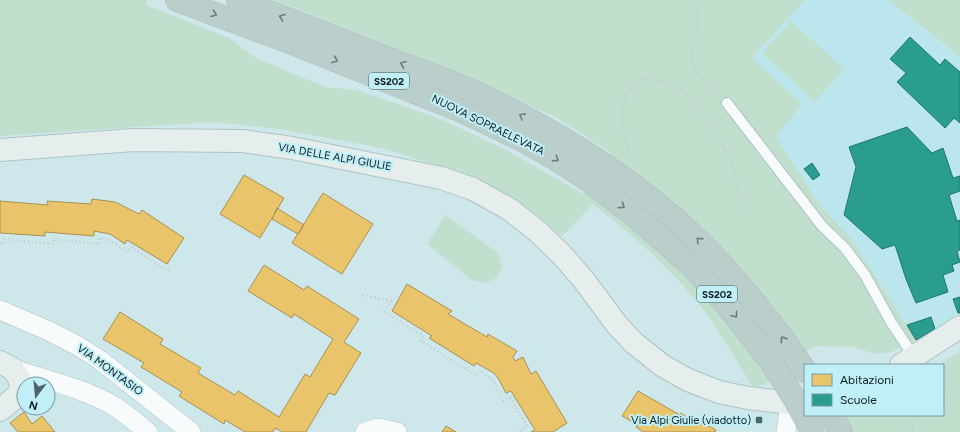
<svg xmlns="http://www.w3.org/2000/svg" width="960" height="432" viewBox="0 0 960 432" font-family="Figtree,sans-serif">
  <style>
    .built { fill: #bce6ed }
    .green { fill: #c1dfcd }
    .homes { fill: #e9c46a; stroke: #a69254 }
    .schools { fill: #2a9d8f; stroke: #21776e }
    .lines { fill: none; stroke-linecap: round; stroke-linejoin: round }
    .lane-casing { stroke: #afc3c6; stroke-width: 12 }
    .street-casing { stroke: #afc3c6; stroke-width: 20 }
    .secondary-casing { stroke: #afc3c6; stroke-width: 24 }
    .highway-casing { stroke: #b8c5c7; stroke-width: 24 }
    .path { stroke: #c0c9ca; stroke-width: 2.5; stroke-dasharray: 1 3; stroke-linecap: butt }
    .lane { stroke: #f8fbfc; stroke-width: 10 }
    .street { stroke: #f8fbfc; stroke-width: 19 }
    .secondary { stroke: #e5eeed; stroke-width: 22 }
    .highway { stroke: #bacecb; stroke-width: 22 }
    .highway-bridge-casing { stroke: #b8c5c7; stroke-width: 24; stroke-linecap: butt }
    .highway-bridge { stroke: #bacecb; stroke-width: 22 }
    .oneway { stroke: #6b7e7e }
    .poi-dot { fill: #4f6467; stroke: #c1eff7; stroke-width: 1.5 }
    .labels { text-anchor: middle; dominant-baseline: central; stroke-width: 4; stroke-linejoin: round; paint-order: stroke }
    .shield { fill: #c1eff7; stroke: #425c60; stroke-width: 1 }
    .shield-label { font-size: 10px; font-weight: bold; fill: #0b1d20 }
    .street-label { font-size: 11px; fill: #0b1d20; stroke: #c1eff7 }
    .poi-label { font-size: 11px; fill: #0b1d20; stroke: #c1eff7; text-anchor: end }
  </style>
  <rect width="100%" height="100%" fill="#cee7ea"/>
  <path class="built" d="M805 0H888L960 58V312L935 329 931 317 907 325 852 239 822 208 776 137 752 59Z"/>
  <path class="green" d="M0 0H147L146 5 229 38 256 58 325 87 357 90 443 120 510 152 583 194 611 153 559 119 485 84 275 0H805L752 58 802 104 776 137 822 208 852 239 916 340 891 352 876 354 852 347 816 346 805 353 790 373 784 377 753 388C733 354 713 318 686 289 658 257 626 230 593 204L562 236 539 217 471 177 386 149 280 129 213 122 0 136Z
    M888 0H960V58L953 51Z
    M791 21 844 69 815 102 762 53Z
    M446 215 499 254 502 267 496 278 486 283 472 280 427 244Z
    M960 351V432H799L803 417 814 415H943V365H939Z"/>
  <path class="homes" d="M244 175 284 198 260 238 220 214Z
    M323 193 373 224 342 274 292 243Z
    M92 199 115 202 139 214 142 210 184 238 167 264 127 240 125 244 110 234 94 231V236L45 232V236L0 233V201L48 205 47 201 91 204Z
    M277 208 304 225 298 234 272 219Z
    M264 265 304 290 307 286 359 319 344 342 361 353 335 395 329 393 306 432H282L275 428 273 432H245L225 420 224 424 179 396 182 392 141 367 144 363 103 339 120 312 163 339 160 344 201 368 198 373 235 395 238 391 279 417 305 374 310 377 333 339 294 314 292 318 248 291Z
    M407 284 452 311 448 314 487 337 488 334 517 351 513 357 515 361 523 357 531 374 536 371 567 423 553 432H531L535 430 511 391 506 393 498 378 494 373 476 363 474 366 429 338 432 336 392 311Z
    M638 391 680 415 681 413 688 418 690 415 716 430 715 432H643L636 427 638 425 622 416Z
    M24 412 32 424 42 416 55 432H18L10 423Z
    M446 426 456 432H442Z"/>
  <path class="schools" d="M910 37 940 65 945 59 960 72V123L954 118 945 128 897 82 906 73 890 59Z
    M907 127 932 153 943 148 953 178 960 176V191L949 195 957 221 960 220V250L957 251 960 262 952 265 954 271 943 275 948 292 916 303 906 279 895 245 882 249 844 215 856 167 849 147Z
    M812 163 820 175 813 180 804 169Z
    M960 297V313H958L953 299Z
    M931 317 935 329 916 340 907 325Z"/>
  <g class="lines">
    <defs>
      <path id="lane" d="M727 103 822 226 845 248 865 275 891 322 914 357"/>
      <path id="street" d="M0 310 49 331 78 346 100 360 191 432
        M13 369C46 380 83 388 114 406 126 414 137 423 148 432
        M365 432 379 428 397 432
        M786 432 790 403"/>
      <path id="secondary" d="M0 150 133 140 242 141 292 148 441 178 473 189 509 209 536 230 560 253 583 279 617 325 634 343 663 366 688 380 719 392 748 398 790 403 805 401
        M0 362 13 369 19 378 21 387 18 395 0 410
        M901 365 960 327"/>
      <path id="highway" d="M177 0 290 42 462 111 524 141 551 156 591 182
        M238 0C291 20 344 41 397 62 433 75 469 88 503 106 572 140 645 188 700 242 720 261 738 283 756 304 773 326 791 348 805 371
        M831 415 841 432"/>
    </defs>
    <use href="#lane" class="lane-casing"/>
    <use href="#street" class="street-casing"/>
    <use href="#secondary" class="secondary-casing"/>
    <use href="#highway" class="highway-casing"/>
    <path class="path" d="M692 0C698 14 700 24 696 39 695 44 691 49 691 54 691 70 708 84 718 94
      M630 158C624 135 615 108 632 87 635 83 641 80 645 78L667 83 684 92 702 112 723 145 735 173 738 191 751 210
      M0 243H4V239L53 244 54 239 99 244V238L109 240 127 252 131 247 171 273
      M363 295 391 301 384 312 423 336 421 341 477 376 481 370 493 381 503 401 510 398 527 426 517 432
      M943 402 945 403 957 393 960 388
      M909 432 912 429 915 415"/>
    <use href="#lane" class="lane"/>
    <use href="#street" class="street"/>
    <use href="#secondary" class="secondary"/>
    <use href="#highway" class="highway"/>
    <defs>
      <path id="highway-bridge" d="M591 182 635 216 693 267 725 303 770 360 794 398 813 432"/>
    </defs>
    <use href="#highway-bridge" class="highway-bridge-casing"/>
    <use href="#highway-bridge" class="highway-bridge"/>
  </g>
  <defs><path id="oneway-chevron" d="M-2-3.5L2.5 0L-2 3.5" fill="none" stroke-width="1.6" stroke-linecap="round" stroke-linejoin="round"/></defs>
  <g class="oneway">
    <use href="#oneway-chevron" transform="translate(214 14) rotate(21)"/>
    <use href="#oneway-chevron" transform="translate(282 17) rotate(-159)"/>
    <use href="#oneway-chevron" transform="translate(335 60) rotate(21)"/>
    <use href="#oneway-chevron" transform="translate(403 64) rotate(-159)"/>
    <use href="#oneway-chevron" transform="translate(522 116) rotate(-151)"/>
    <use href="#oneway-chevron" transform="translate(556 159) rotate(33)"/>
    <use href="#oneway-chevron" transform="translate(622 206) rotate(37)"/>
    <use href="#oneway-chevron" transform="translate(699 240) rotate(-136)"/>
    <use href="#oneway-chevron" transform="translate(735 315) rotate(52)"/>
    <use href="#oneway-chevron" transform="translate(783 339) rotate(-125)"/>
  </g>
  <rect class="poi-dot" x="755" y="416" width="8" height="8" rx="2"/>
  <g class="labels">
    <g class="shield">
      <rect x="369" y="73" width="40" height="16" rx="3"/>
      <rect x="697" y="286" width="40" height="16" rx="3"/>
    </g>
    <g class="shield-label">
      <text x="389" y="81">SS202</text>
      <text x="717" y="294">SS202</text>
    </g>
    <g class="street-label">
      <text transform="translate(488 125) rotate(26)">NUOVA SOPRAELEVATA</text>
      <text transform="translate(335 157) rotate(10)">VIA DELLE ALPI GIULIE</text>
      <text transform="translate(110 370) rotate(36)">VIA MONTASIO</text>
    </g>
    <g class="poi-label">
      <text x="751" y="420">Via Alpi Giulie (viadotto)</text>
    </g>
  </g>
  <rect x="804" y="364" width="140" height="52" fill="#c1eff7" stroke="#789ba1"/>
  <rect x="812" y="374" width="20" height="12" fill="#e9c46a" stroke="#789ba1"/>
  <text x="840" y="384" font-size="12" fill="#0b1d20">Abitazioni</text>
  <rect x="812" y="394" width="20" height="12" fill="#2a9d8f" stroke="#789ba1"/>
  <text x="840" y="404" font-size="12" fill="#0b1d20">Scuole</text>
  <g transform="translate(36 396) rotate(196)"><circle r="19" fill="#c1eff7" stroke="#789ba1"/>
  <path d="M0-3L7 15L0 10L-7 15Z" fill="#4f6467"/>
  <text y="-6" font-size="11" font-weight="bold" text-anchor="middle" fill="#0b1d20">N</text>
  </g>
</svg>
